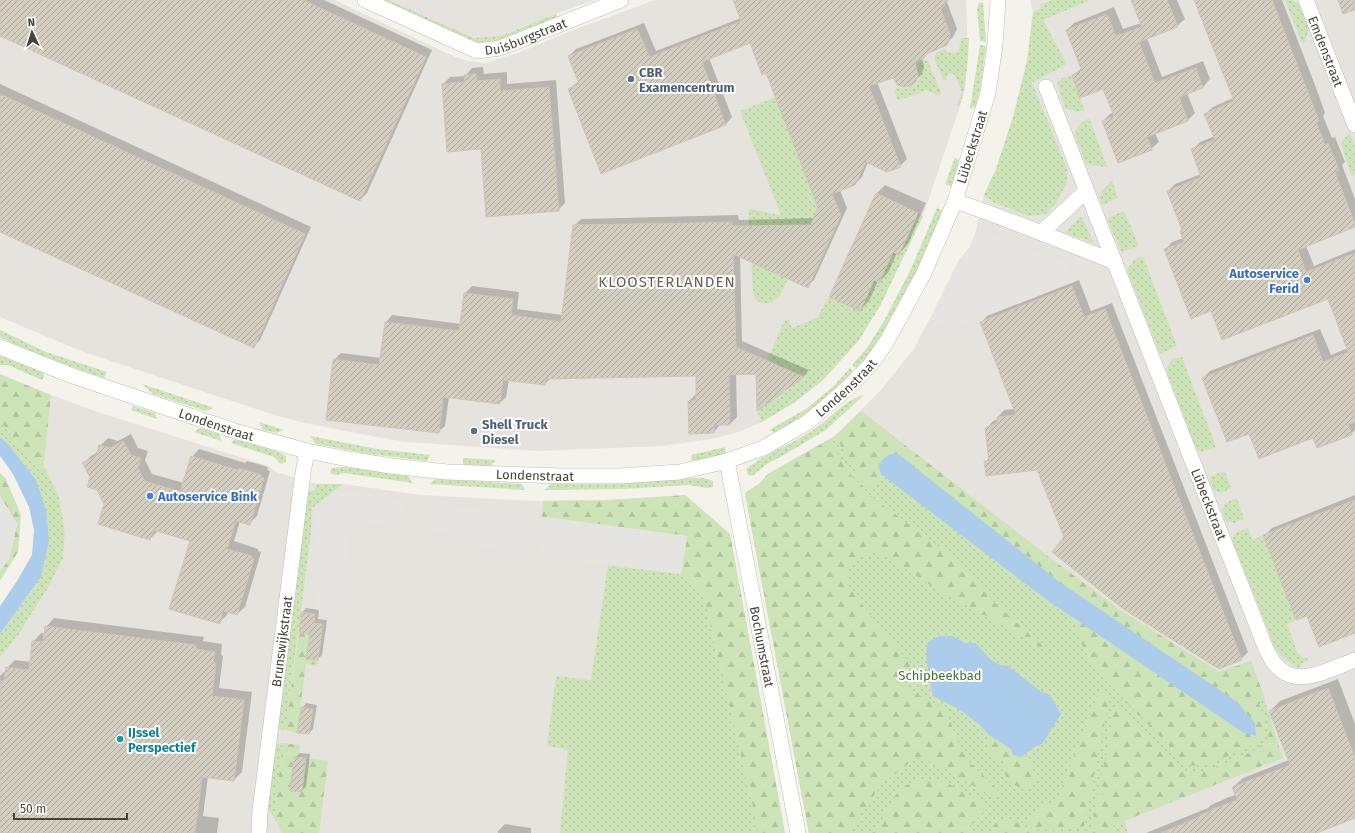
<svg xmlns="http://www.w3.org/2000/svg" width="1355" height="833" viewBox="0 0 1355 833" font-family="'Fira Sans',sans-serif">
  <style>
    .industrial { fill: #e6e3de }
    .grass { fill: url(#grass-dots) }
    .forest { fill: url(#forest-firs) }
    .parking { fill: #e6e4e1 }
    .water { fill: #accceb }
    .shadow { fill: #0003 }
    .building { fill: url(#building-hatch); stroke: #cfc6b4 }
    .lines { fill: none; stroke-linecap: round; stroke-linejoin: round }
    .minor-casing { stroke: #c1bdb0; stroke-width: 16 }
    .minor { stroke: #fff; stroke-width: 15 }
    .service-dot { fill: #5c6f8a; stroke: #fff; stroke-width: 1.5 }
    .shop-dot { fill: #3f7fe0; stroke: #fff; stroke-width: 1.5 }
    .culture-dot { fill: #0f9aa8; stroke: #fff; stroke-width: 1.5 }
    .labels { text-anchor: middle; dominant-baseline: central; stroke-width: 4; stroke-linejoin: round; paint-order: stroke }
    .street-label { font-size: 13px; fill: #474339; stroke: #fff }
    .service-label { font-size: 13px; font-weight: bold; fill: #4e5e75; stroke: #fff; text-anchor: start }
    .shop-label { font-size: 13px; font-weight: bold; fill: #366cbe; stroke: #fff; text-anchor: end }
    .park-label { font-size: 13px; fill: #457431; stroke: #fff }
    .culture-label { font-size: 13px; font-weight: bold; fill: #0d838f; stroke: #fff; text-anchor: start }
    .quarter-label { font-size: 15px; letter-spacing: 1px; fill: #696151; stroke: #fff }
  </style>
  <defs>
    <pattern id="grass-dots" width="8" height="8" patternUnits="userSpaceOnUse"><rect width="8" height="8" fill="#cce4b7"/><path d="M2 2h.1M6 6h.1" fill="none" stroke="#b1c59e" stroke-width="1.8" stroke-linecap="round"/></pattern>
    <pattern id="forest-firs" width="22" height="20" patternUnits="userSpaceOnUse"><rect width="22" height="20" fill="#cce4b7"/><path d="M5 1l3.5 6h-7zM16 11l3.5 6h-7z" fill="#b1c59e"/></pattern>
    <pattern id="building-hatch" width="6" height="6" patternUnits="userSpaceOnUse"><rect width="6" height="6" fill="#d4cec1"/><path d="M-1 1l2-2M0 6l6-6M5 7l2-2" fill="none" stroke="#aea99e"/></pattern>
  </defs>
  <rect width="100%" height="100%" fill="#f4f2ea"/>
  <path class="industrial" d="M0 0H335L455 57 468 61 485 63 521 52 568 32 655 0H966L968 54 965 89 960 106 923 216 881 304 859 340 823 380 795 402 762 422 738 432 712 439 662 446 539 451 407 442 365 435 301 422 271 414 81 351 0 317Z
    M389 0H595L552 15 504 35 474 38Z
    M1030 0H1355V833H809L745 493 759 484 768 474 835 436 882 389 913 350 933 313 959 260 970 247 975 234 984 195 996 169 1013 117 1027 61 1033 12Z
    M51 395 98 412 268 466 276 472 316 484H343L421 495 535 501 610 500 685 495 730 534 785 833H0V658L19 634 49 586 63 558 65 534 59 496 44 466Z"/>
  <path class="grass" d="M377 0H389L474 38 504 35 552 15 557 14 556 19 491 44H477Z
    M1053 0H1090L1043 20 1067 64 1032 83 1067 168V183L1057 202 1046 214 1028 216 993 202 984 195 996 169 1013 117 1027 61 1033 12 1041 9 1040 5Z
    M1285 0H1293L1301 6 1309 29 1305 42 1302 43Z
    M983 2 986 42 980 41 977 9 979 3Z
    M962 38H969C968 61 966 84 960 106L957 105 962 92 954 74 949 73 946 80 944 81 934 58 937 52 944 49C948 53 952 54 958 51Z
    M980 45 986 46 980 90 976 106 970 109Z
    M927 59 941 92 939 96 927 90 898 101 894 91 897 87 904 89 916 84 920 78 916 64Z
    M1072 75 1084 110 1077 112 1065 108 1057 83 1062 78Z
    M776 97 818 207 811 225 753 226 788 278 780 296 771 303 761 304 756 300 753 293 748 217 749 209 781 215 740 111Z
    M1089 118 1107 166V167L1097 166 1086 164 1074 133 1081 123Z
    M1350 134 1355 146V174L1352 177 1341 144 1346 136Z
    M955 158 961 161 952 187 945 184Z
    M1112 180 1118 198 1102 205 1099 197 1103 190Z
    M937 208 944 211 935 236 888 328 858 369 852 365 867 348 884 321 910 271Z
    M1124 211 1139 246 1121 252 1107 218Z
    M918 213 923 216 881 304 859 340 823 380 795 402 762 422 757 411 803 378 767 361 784 321 788 319 792 328 817 318 829 297 860 311 874 280 879 283 893 252 899 254Z
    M1081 216 1094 243 1065 233Z
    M1143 257 1177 346 1160 354 1127 270 1134 260Z
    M0 330 46 352 107 372 104 378 40 356 0 337Z
    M0 356 43 372 44 377 42 380 8 365H0Z
    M1182 357 1216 447 1202 452 1197 451 1166 370 1172 359Z
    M850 368 854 372 829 396 802 418 776 433 769 430 806 409 833 387Z
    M142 384 214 408 206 411 153 394Z
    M864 395 826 430 782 456 767 464 752 476 748 475 746 469C767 452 794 444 816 428 832 417 845 400 864 395Z
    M133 406 155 413 157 419 131 410Z
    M861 411 1045 554 1120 610 1219 672 1251 661C1263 693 1272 725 1283 758L1124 821 1128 833H809L745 493 759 484 768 474 835 436Z
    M0 421 38 469 44 466 59 496 65 534 63 558 49 586 19 634 0 658V634L41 577 36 480 9 445 0 437Z
    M259 422 284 430 277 433 263 430Z
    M200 428 219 434 222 441 194 432Z
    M310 436 377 449 430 455 427 461 370 454 316 444Z
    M234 440H239L279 452 286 456V462L281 464 274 457 231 443Z
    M725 447 726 454 692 461 691 455Z
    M463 458 496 460 490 466 467 465 463 464Z
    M344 467 408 476 413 483 344 473 336 475 331 474 330 470 332 468Z
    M1225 471 1231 488 1221 493 1213 490 1209 477Z
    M695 478H704L713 481V487L708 488 688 485 623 489 545 490 551 484H604Z
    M436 479 522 484 525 490 430 484Z
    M316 484H343L312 508 311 533 285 730 278 729 308 491H315Z
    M1237 498 1244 519 1235 523 1225 521C1220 505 1222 504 1237 498Z
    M1248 528 1253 540 1263 535 1296 620 1287 624 1297 652 1303 658H1308L1309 661 1303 662 1300 668C1289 664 1282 659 1275 648L1232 540 1235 533Z
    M608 565 681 574 704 597 759 833H560L568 750 547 746 556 676 591 680Z
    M283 743 274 818 268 808 275 744Z"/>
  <path class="forest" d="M0 374 51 395 44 466 38 469 0 421Z
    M861 411 1045 554 1120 610 1219 672 1251 661 1265 699 1259 704 1265 721 1264 736 1256 743 1239 752 1201 766 1188 765 1100 675C1086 657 1078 637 1071 616L1244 733 1058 581 898 453 881 474 876 491 860 479 835 436Z
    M832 438 843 465 850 474 873 498 960 562C985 598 1020 625 1052 654L988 617 949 597 888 558 873 551 847 565V585L898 650 913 666 897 683 946 710 958 742 967 760 1001 793 994 799 950 771 917 757 883 783 863 810 849 833H809L745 493 759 484 768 474Z
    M0 473 6 479 21 515 18 552 0 581V571L9 559 17 524 0 496Z
    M685 495 730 534 785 833H759L704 597 681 574 687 536 542 517 543 501 610 500Z
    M299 633 310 634 307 658 318 660 317 665 306 664 297 733 285 730Z
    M1100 688 1109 699 1084 826C1067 830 1043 833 1028 824L1042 807 1058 798Z
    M1115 703 1118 704 1177 764 1187 772 1200 773 1256 750 1266 741 1270 730 1268 713 1283 758 1114 825 1112 833H1090L1106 755Z
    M989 735 1011 749 1021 757 1023 756 1029 757 1036 778 1025 789 1012 784 1005 775 1006 762 992 758 986 745Z
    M283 743 300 745 299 758 294 757 290 791 302 792 306 758 328 761 319 833H282L274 818Z
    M917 780H936L949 784 989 806C983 814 969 825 965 833H867C884 826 888 806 898 792 903 787 911 783 917 780Z
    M1011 819 1036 833H991L996 822Z"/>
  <path class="parking" d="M979 231 985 232 1065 263 1072 283 948 331 945 323 937 324 933 313 959 260 970 247 975 234Z
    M346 491 405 500 404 511 394 527 351 520 339 530V535H349L341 617 315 614 321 562 312 561 313 547 316 548 317 534H314L316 515Z
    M0 496 17 524 9 559 0 571Z
    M435 504 519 514 517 528 522 529 520 552 480 548 481 537 432 531Z
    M546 517 687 536 681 574 540 557Z"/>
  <path class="water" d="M0 437 9 445 36 480 46 510 49 541 41 577 0 634V606L17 581 32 555 34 530 29 507 13 474 0 456Z
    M897 453 1058 581 1236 701 1255 723 1256 736 1244 733 1047 600 881 474 878 465C884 457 888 454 897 453Z
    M939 636H953L964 643H975L991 660 1000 665 1008 666 1040 691 1050 695 1061 714 1042 744 1036 746 1021 757 1013 755 1011 749 989 735 980 725 959 709 933 696C931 682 923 655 928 642Z"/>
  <path class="shadow" d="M0 0H324L432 50 367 193 360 200 0 35Z
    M735 0H948L947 2 957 29 953 37 946 44 929 52 922 57 924 67 922 74 915 81 893 76 877 82 907 159 900 166 868 162 862 177 855 184 840 190 847 208 814 280 807 286 740 256 742 341 809 370 803 377 757 373 736 374 737 417 730 424H721L714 432 689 401 696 394 697 375 551 378 545 384 509 380 506 397 500 403 449 397 445 426 438 432 334 360 341 353 381 358 386 322 392 315 461 324 465 293 472 286 519 292 517 309 563 315 574 226 581 219 738 215 739 220 814 218 820 207 767 72 750 42 709 58 732 117 726 124 601 173 569 89 579 81 569 56 576 49 644 23 656 51 741 18Z
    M1132 0H1177L1185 19 1177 26 1147 38 1162 77 1203 61 1210 79 1203 87 1187 93 1195 113 1188 120 1155 133 1159 142 1151 149 1103 121 1110 114 1114 112 1104 87 1073 75 1082 68 1067 30 1074 23 1114 7 1123 29 1141 23Z
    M1195 0H1282L1318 93 1325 113 1323 116 1332 138 1335 137 1345 162 1342 165 1355 199V226L1306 246 1314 266 1355 249V430L1351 434 1313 436 1250 433 1203 378 1210 371 1320 329 1331 355 1348 348 1329 298 1211 310 1165 250 1172 242 1184 238 1181 231 1183 229 1168 191 1175 184 1201 174 1193 149 1200 142 1215 136 1205 114 1213 107 1233 98Z
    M483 67 484 74 507 72V84L556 80 565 203 558 210 482 148 448 151 443 84 450 77 465 76 472 68Z
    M0 84 311 227 260 340 253 347 0 230Z
    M885 185 926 203 908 244 899 254 897 253 888 273 879 282 878 281 869 301 860 310 876 194Z
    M1079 280 1091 311 1112 303 1248 652 1241 659 1065 537 1038 469 985 462 990 457 987 428 993 421 998 419V417L1004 410 1015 409 981 323 987 316Z
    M131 434 138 448 148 451 145 460 152 474 184 483 192 457 199 449 245 463 247 461 268 467 267 470 270 471 257 516 249 524 240 521 234 541 258 549V551L261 552 245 607 237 614 228 611 227 615 219 623 191 541 158 531 150 539 105 504 84 463 91 456 98 452 100 446 108 438 118 441Z
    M1355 495V632L1307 615 1264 536 1272 528Z
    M306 608 319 610 318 619 327 620 322 655 318 659 311 633 302 613Z
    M54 618 204 637 203 641 222 644 221 655 223 656 219 688 252 692 242 772 234 780 208 777 203 816 219 818 217 833H0V676L4 672 6 673 7 668 15 660 31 662 33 642 41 633 45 634 46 627Z
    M1338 679 1355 724V817L1314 833H1146L1208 808 1211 805 1229 797 1236 795 1233 787 1243 778 1289 760 1270 711 1280 701Z
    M306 703 317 705 313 729 309 733 302 708Z
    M300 753 310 754 306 787 301 791 295 758Z
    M505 824 531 828V833H498V831Z"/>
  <path class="building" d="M0 0H303L426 57 360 201 0 36Z
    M733 0H948L941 9 949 31 950 36 949 41 947 45 926 54 924 58 915 61 918 75 916 82 910 86 904 87 897 85 893 78 869 86 901 167 887 172 866 162 855 185 832 194 841 215 808 288 733 254 736 347 804 377 757 411 756 374 729 375 730 425H714V433L689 434 688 401 696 400V376L546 379 545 385 503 380 500 404 443 397 439 433 326 420 333 359 379 365 385 322 459 331 464 293 513 299 511 315 561 322 573 225 732 222V226L811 225 818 207 766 73 762 75 750 43 702 62 726 125 601 174 568 89 579 84 568 56 637 29 650 57 741 21Z
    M1131 0H1167L1178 27 1139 42 1155 83 1196 68 1203 88 1179 97 1188 121 1147 137 1152 150 1118 163 1102 121 1114 116 1103 89 1080 98 1072 75 1082 71 1066 30 1107 14 1116 36 1142 27Z
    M1194 0H1272L1311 100 1319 121 1316 122 1325 145 1328 143 1339 170 1335 172 1355 224V227L1298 250 1306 272 1355 253V422L1348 424 1352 435 1317 448 1313 438 1259 459 1249 434 1227 442 1202 378 1313 335 1323 362 1348 352 1328 299 1222 340 1211 311 1191 319 1164 249 1184 242 1180 231 1182 230 1167 191 1201 177 1191 149 1215 140 1204 114 1234 101Z
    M1338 0H1355V10L1343 14Z
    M476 74 477 81 500 79V91L549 87 559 211 486 217 481 149 447 152 442 84 465 82 464 75Z
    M0 94 305 234 254 348 0 232Z
    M876 193 918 213 899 255 893 252 879 283 874 280 860 311 829 297Z
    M1072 286 1084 317 1105 309 1242 660 1219 669 1122 608 1052 552 1064 537 1037 470 986 476 984 461H989L985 428 997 423V417L1016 415 980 322Z
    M123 441 131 455 141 458 138 468 145 481 180 492 191 456 238 470 239 468 261 475 260 477 264 478 250 525 236 521 227 549 252 556 251 558 254 559 237 615 223 611 220 624 169 609 190 541 153 530 150 540 98 524 104 504 97 490 87 487 90 477 82 463 96 456 99 445 110 448Z
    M1355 500V633L1319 647 1307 616 1296 620 1263 535Z
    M301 612 315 614 314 623 323 624 318 660 306 659 310 634 299 633Z
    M45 626 196 645V649L215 652 213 663H216L212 696 244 700 234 781 202 777 195 833H0V681H4L6 667 29 670 32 641 43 642Z
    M1328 688 1355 758V818L1317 833H1161L1199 817 1200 815 1212 810V809L1237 800 1232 787 1290 765 1269 711Z
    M301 707 313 709 309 734 297 733Z
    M294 757 306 758 302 792 290 791Z"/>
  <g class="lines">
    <defs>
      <g id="minor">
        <path id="s1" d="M365 0 477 51 500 48 621 0"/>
        <path id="s2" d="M1306 0 1355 125"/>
        <path id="s3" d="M1046 87 1266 649C1269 654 1271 659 1274 663 1295 691 1330 669 1355 660"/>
        <path d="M955 201C1009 219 1061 241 1115 262"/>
        <path d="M1042 232 1086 191"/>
        <path id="s4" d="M0 347 70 375 238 432 307 451 348 459 391 466 447 472 561 476H620L680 472 727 461 763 448 808 422 849 387 871 364 887 341 924 273 955 201 988 93 995 45 998 0"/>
        <path id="s5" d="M727 461 798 833"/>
        <path id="s6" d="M259 833 260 811 303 473 307 451"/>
      </g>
    </defs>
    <use href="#minor" class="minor-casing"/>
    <use href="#minor" class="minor"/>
  </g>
  <g class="service-dot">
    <circle cx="631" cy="79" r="4"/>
    <circle cx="474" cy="431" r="4"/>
  </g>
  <g class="shop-dot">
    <circle cx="1307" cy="280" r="4"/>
    <circle cx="150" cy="496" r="4"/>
  </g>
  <circle class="culture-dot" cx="120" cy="739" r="4"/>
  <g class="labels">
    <g class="street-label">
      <text stroke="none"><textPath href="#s1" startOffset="174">Duisburgstraat</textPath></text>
      <text stroke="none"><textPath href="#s2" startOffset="55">Emdenstraat</textPath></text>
      <text stroke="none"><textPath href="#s4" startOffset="1164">Lübeckstraat</textPath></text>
      <text stroke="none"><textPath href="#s4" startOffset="889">Londenstraat</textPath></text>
      <text stroke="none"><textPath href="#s4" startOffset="230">Londenstraat</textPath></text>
      <text stroke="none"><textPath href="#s4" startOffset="554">Londenstraat</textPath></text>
      <text stroke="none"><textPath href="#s3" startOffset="448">Lübeckstraat</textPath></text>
      <text stroke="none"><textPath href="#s6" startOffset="193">Brunswijkstraat</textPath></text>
      <text stroke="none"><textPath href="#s5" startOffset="189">Bochumstraat</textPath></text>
    </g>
    <g class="service-label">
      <text x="639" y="72">CBR<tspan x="639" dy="15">Examencentrum</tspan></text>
      <text x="482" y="424">Shell Truck<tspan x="482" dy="15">Diesel</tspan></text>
    </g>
    <g class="shop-label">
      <text x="1299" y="273">Autoservice<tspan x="1299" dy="15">Ferid</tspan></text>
      <text x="158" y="496" text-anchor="start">Autoservice Bink</text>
    </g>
    <g class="park-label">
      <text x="940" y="675">Schipbeekbad</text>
    </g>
    <g class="culture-label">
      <text x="128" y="732">IJssel<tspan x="128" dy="15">Perspectief</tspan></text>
    </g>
    <g class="quarter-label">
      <text x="667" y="282">KLOOSTERLANDEN</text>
    </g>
  </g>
  <g transform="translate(32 32) rotate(356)" stroke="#ffffff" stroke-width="3" paint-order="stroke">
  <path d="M0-3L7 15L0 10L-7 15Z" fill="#474339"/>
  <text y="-6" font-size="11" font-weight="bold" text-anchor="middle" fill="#474339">N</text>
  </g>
  <path d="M14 813v6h113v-6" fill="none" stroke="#474339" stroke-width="2"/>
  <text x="20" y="813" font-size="12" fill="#474339" stroke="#ffffff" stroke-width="3" paint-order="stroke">50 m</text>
</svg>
